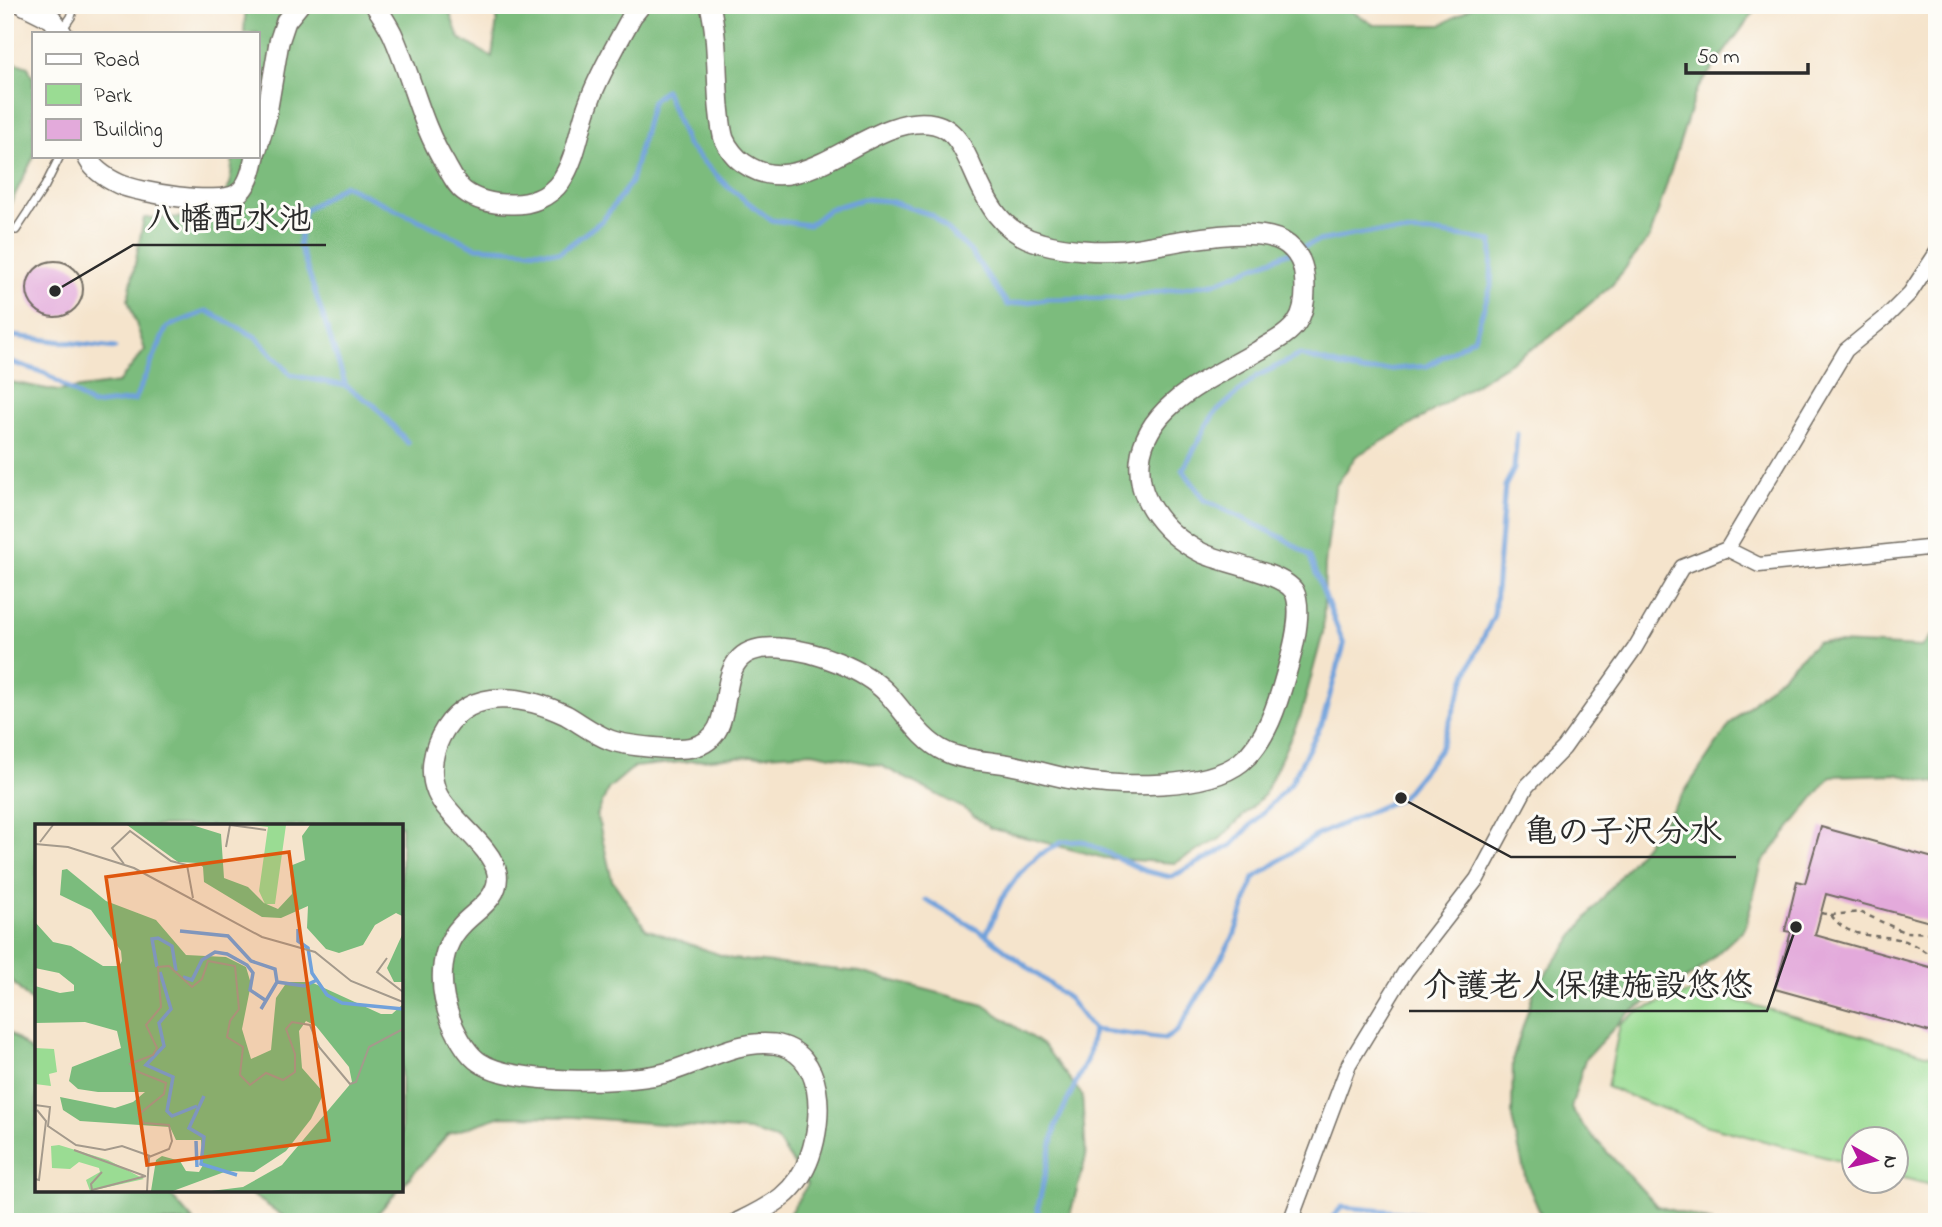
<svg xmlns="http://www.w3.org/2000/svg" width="1942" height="1227" viewBox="0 0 1942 1227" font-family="'Indie Flower','Klee One',sans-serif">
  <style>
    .green { fill: #9adc93; stroke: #62845f; stroke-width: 2 }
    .forest { fill: #7bbc7d; stroke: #537454; stroke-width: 2 }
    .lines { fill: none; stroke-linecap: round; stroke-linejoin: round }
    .stream { stroke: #70a1db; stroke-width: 5 }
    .building { fill: #e3aadb }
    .lane-casing { stroke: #726c63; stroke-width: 10 }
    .street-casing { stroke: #726c63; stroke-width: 17 }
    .secondary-casing { stroke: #726c63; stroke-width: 22 }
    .path { stroke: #726c63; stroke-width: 2.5; stroke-dasharray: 5 5; stroke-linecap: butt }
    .lane { stroke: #fff; stroke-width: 7 }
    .street { stroke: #fff; stroke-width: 14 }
    .secondary { stroke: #fff; stroke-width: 19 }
    .inset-river { fill: none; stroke: #70a1db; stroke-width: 3.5 }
    .inset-road { fill: none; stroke: #a49a8c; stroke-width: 2 }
    .view { fill: #df570e; fill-opacity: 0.15; stroke: #df570e; stroke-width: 3.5 }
    .inset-edge { fill: none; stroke: #2b2b2b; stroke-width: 3.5 }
    .leader { fill: none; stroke: #2b2b2b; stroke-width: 2.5 }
    .callout-dot { fill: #2b2b2b; stroke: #fdfcf7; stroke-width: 2.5 }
    .callout-label { font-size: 33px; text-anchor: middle; font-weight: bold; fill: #2b2b2b; stroke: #fdfcf7; stroke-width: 6; stroke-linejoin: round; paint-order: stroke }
  </style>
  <rect width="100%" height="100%" fill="#fdfcf7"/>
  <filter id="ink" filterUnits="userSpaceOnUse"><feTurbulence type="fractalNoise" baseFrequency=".0143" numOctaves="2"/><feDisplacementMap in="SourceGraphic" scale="14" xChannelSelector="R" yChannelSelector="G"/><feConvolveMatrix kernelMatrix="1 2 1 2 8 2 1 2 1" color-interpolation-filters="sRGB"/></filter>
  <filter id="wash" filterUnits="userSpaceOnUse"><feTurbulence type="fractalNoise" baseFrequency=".00686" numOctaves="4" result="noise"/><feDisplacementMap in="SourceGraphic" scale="28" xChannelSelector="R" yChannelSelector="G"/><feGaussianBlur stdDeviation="1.57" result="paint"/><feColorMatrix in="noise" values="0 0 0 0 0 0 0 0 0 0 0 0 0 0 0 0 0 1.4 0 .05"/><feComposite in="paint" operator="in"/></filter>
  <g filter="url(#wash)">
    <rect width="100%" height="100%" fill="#f5e4cc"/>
    <polygon class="green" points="1688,993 1711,993 1937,1057 1937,1187 1897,1176 1896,1140 1854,1140 1854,1165 1705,1125 1607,1087 1620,1025 1638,1011"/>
    <g class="forest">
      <polygon points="246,5 447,5 459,38 492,57 499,5 1342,5 1374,25 1441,25 1475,5 1759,5 1696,91 1650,237 1612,285 1549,338 1401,431 1356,456 1335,487 1325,564 1323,633 1301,715 1264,795 1220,839 1175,863 1104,858 990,828 963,808 882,766 812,752 720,758 634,767 608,789 597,815 612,880 646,929 732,959 860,972 984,1005 1044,1046 1082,1095 1086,1157 1068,1222 784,1222 808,1184 776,1139 749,1131 574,1117 502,1116 448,1134 401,1187 401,826 37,826 37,1008 5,974 5,381 58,391 118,383 145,350 128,300 144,218 210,217 230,185 233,156 257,156 257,33 244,33"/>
      <polygon points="5,59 28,67 33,78 34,156 5,215"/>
      <polygon points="1937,631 1937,783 1895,774 1831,776 1762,863 1745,928 1696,973 1627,1014 1585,1059 1571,1108 1583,1126 1657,1206 1712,1222 1544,1222 1526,1180 1512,1118 1513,1058 1535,988 1593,910 1668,816 1731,723 1817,642 1921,647"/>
      <polygon points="5,1029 37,1056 37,1190 166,1190 194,1222 5,1222"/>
      <polygon points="245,1190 398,1190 374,1218 362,1222 292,1222"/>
    </g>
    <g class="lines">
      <g class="stream">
        <polyline points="5,335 115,348"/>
        <polyline points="5,360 45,373 92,405 135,400 167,327 207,311 256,337 291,375 346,386 375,406 408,443"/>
        <polyline points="346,386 299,244 304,211 344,185 476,247 560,252 603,220 631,182 652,101 665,90 687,145 727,186 771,220 809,225 829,209 863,199 889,201 932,215 970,251 1008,305 1046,299 1121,298 1214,283 1318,241 1370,232 1437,233 1492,241 1491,286 1474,338 1427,366 1362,372 1300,355 1257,376 1213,415 1183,470 1205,500 1283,538 1309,555 1344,645 1322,723 1291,783 1232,845 1171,877 1145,871 1082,841 1062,842 1039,855 1020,873 1002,898 986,935"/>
        <polyline points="926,900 986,935 1069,999 1093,1030 1089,1055 1056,1125 1038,1207 1039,1222"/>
        <polyline points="1093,1030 1165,1039 1178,1030 1234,936 1254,878 1317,835 1401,798 1439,751 1469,668 1494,615 1505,486 1514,469 1517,434"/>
        <polyline points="1328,1222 1342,1207 1420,1214"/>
      </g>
    </g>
    <g id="blocks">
      <g class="building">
        <circle cx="55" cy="289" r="28"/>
        <polygon points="1821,827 1937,859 1937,924 1826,894 1815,935 1937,969 1937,1034 1775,989 1791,932 1785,931 1797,881 1805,883"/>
      </g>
    </g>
  </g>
  <g filter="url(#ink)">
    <use href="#blocks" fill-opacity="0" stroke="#726c63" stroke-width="2"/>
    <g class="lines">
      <defs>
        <g id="lane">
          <polyline points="62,30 71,17 75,5"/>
          <polyline points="16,230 45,186 60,156"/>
        </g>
        <g id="street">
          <polyline points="1727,549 1759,565 1937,547"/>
          <polyline points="1290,1222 1349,1064 1405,972 1477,879 1527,786 1564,748 1635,648 1682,567 1727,549 1846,350 1886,317 1910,293 1937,252"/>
        </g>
        <g id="secondary">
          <polyline points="24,5 52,19 62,33"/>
          <path d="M 375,5 C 381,14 387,23 392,33 C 412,77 420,123 446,165 C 451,174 456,185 464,191 C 477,201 494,204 510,204 C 529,205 549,198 561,181 C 577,157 579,128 589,102 C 600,72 617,44 632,16 L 641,5"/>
          <path d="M 710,5 C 718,38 716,72 719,106 C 720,115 721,130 724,139 C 728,148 736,159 745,164 C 804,206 871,111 934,124 C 981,134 968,225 1041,243 C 1066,250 1098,252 1124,250 C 1164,246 1258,220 1288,245 C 1303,257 1305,272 1305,290 C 1305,301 1304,312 1297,322 C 1289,335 1271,343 1258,351 C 1213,378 1146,403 1140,461 C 1139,480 1142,493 1152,509 C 1164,528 1182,543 1202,553 C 1223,563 1283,573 1294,591 C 1304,610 1292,654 1286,674 C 1278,703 1266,742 1241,762 C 1206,790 1119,787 1077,780 C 1055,777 1033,769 1011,765 C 991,761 965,761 946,752 C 921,741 905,712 887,693 C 864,669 814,650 780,648 C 697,641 751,734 693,747 C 675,751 626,746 610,740 C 594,734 580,723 566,715 C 526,696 473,686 445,729 C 433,748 428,772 437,793 C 448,818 492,846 497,873 C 501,898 474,911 461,926 C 437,951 439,991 451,1021 C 457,1035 466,1053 479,1062 C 512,1085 622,1083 661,1074 C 698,1065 735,1039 774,1044 C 826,1052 823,1119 810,1156 C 797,1193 772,1206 739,1222"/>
          <polyline points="257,149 266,119 279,42 286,21 299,5"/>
          <path d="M 87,156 C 92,169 106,178 119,184 C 139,193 218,206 237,194 C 249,186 252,169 255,156"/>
        </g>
      </defs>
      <use href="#lane" class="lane-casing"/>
      <use href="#street" class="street-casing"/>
      <use href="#secondary" class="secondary-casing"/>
      <g class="path">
        <polyline points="1821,913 1831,915 1860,912 1904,932 1937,933"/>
        <path d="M 1831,915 C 1850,941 1875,933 1902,940 C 1914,943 1926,953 1937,959"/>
      </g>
      <use href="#lane" class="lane"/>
      <use href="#street" class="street"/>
      <use href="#secondary" class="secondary"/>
    </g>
  </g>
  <g transform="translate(35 824)">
    <rect width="368" height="368" fill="#f5e4cc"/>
    <path d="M 218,1 L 251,1 L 240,80 L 230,80 L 224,67 L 233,3 ZM 0,224 L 19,225 L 22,248 L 14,250 L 16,262 L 0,260 ZM 24,321 L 73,336 L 109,355 L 55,367 L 51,356 L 65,348 L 64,344 L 44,338 L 35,345 L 17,344 L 16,322 Z" fill="#9adc93"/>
    <path d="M 92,1 L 157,1 L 186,10 L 189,54 L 213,63 L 229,79 L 243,85 L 257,70 L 255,42 L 270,36 L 267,12 L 275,1 L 367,1 L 367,92 L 361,89 L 340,101 L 328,121 L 304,129 L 291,125 L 272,104 L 273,82 L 246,94 L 227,93 L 169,58 L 168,43 L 163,39 L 143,38 ZM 32,45 L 71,77 L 121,96 L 151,131 L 191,133 L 211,143 L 216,160 L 207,205 L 216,235 L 236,226 L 241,174 L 252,158 L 276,158 L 346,190 L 357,190 L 367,181 L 367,367 L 176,367 L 208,363 L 247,341 L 317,258 L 314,243 L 281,202 L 271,197 L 264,207 L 267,244 L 289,269 L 276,295 L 251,327 L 219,348 L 192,347 L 138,367 L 116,367 L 121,336 L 127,332 L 145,337 L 151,347 L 164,348 L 168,341 L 166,316 L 141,316 L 135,303 L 45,297 L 28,286 L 25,273 L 80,284 L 98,278 L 110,268 L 63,268 L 43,265 L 34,257 L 37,243 L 86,224 L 82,207 L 50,198 L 0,199 L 0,162 L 25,169 L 39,167 L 39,161 L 24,149 L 0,144 L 0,98 L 18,118 L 36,122 L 68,142 L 84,142 L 87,137 L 86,127 L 56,86 L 25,71 L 27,46 ZM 367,111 L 367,158 L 359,158 L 352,144 Z" fill="#7bbc7d"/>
    <path class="inset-river" d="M 263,105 L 263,117 L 273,124 L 277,149 L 292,171 L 307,179 L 368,185M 145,107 L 193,112 L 216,137 L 240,145 L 242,158M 122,143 L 117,115 L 123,114 L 137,122 L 141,147M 125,148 L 136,185 L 124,199 L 129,222 L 111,241 L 138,253 L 132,287 L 137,292 L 162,282M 148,153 L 157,156 L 167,136 L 180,128 L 192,130 L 212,141 L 218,149 L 215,166 L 230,176M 226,185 L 242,158 L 269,162 L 282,156M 169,272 L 154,304 L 169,313 L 166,340 L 202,351M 161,317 L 162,343"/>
    <path class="inset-road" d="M 195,1 L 231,6M 5,18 L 18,1M 0,20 L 33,23 L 99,44 L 227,113 L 280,128 L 316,157 L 368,178M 191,23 L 195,1M 89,40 L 77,24 L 95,7 L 136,37 L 152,41 L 158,74M 352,134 L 342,148 L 368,168M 0,268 L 0,303M 0,281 L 15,283 L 13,302 L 41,321 L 70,326 L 87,322 L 115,332M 39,326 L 110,352M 67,348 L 56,360 L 57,366 L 111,352M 0,355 L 4,356 L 11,297 L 2,286M 112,367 L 114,333 L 134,325 L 137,317 L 134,301 L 109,299 L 103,291 L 129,270 L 131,259 L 101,247 L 95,240 L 118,231 L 122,224 L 111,201 L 126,183 L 123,143 L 134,142 L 157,163 L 167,155 L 173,137 L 200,142 L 204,185 L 195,197 L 192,213 L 208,223 L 205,251 L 215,261 L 231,249 L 248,256 L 260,248 L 260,230 L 251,205 L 257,198 L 275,201 L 284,223 L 315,260 L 321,258 L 334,223 L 368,205"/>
    <path class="view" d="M 254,28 L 294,316 L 112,341 L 71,53 Z"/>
    <rect width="368" height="368" class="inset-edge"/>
  </g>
  <path class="leader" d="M55 291L133 245H326M1401 798L1511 857H1736M1796 927L1767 1011H1409"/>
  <g class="callout-dot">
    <circle cx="55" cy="291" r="7"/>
    <circle cx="1401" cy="798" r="7"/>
    <circle cx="1796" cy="927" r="7"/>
  </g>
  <g class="callout-label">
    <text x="229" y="229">八幡配水池</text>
    <text x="1623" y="842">亀の子沢分水</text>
    <text x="1588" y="996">介護老人保健施設悠悠</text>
  </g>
  <rect width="1942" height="1227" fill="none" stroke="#fdfcf7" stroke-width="28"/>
  <rect x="32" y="32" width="228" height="126" fill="#fdfcf7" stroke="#a9a8a5" stroke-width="2"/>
  <rect x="46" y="54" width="35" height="10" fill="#ffffff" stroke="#a9a8a5" stroke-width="2"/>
  <text x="94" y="66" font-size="21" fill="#2b2b2b">Road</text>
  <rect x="46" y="84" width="35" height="21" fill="#9adc93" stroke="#a9a8a5" stroke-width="2"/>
  <text x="94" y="102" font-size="21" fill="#2b2b2b">Park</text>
  <rect x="46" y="119" width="35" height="21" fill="#e3aadb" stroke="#a9a8a5" stroke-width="2"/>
  <text x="94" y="136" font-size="21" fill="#2b2b2b">Building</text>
  <g transform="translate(1875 1160) rotate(98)"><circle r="33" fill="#fdfcf7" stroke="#a9a8a5" stroke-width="2"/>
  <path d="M0-5L12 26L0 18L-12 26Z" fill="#b5179e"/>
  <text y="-10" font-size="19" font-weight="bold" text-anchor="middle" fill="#2b2b2b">N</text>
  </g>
  <path d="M1686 63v10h122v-10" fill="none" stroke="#2b2b2b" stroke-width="3.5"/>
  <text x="1697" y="63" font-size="21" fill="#2b2b2b" stroke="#fdfcf7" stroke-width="5" paint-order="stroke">50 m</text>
</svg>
